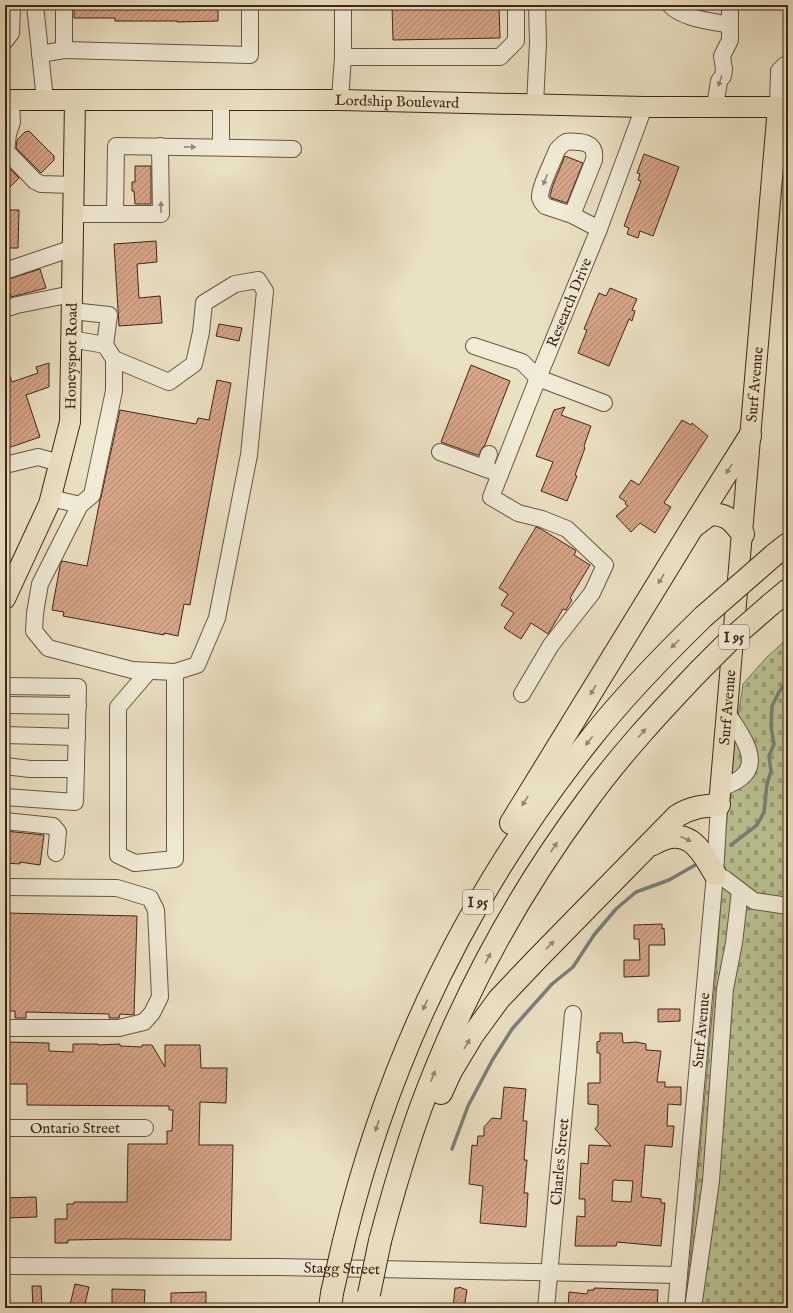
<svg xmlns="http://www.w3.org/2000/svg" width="793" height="1313" viewBox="0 0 793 1313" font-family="'IM FELL English',serif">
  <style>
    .cemetery { fill: url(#cemetery-stones); stroke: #7e7354 }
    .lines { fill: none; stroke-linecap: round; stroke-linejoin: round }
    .stream { stroke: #797e7b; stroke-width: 3.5 }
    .building { fill: url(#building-hatch); stroke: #412517; fill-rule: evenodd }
    .minor-casing { stroke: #6b5442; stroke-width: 18 }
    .major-casing { stroke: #412517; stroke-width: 22 }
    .highway-casing { stroke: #412517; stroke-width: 24 }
    .minor { stroke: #f1ebd7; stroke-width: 16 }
    .major { stroke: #eae0c2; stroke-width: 20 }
    .highway { stroke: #eae0c2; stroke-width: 22 }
    .highway-bridge-casing { stroke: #412517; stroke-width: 24; stroke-linecap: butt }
    .highway-bridge { stroke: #eae0c2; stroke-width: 22 }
    .oneway { fill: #987 }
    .oneway2 { fill: #96826c }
    .labels { text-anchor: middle; stroke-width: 3; stroke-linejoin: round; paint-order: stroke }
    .shield { fill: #f1ebd7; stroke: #766051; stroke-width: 1 }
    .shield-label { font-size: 14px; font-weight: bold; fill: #412517 }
    .street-label { font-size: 15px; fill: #412517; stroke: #f1ebd7 }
  </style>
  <defs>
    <pattern id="cemetery-stones" width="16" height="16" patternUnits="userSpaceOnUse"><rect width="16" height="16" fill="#bac191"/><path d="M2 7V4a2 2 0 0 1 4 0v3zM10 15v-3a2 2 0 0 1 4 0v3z" fill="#999d75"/></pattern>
    <pattern id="building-hatch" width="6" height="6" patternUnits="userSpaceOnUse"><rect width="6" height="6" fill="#d7a588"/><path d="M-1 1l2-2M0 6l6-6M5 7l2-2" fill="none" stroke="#b0866e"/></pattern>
  </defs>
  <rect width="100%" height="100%" fill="#eae0c2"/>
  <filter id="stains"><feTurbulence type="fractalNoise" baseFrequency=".005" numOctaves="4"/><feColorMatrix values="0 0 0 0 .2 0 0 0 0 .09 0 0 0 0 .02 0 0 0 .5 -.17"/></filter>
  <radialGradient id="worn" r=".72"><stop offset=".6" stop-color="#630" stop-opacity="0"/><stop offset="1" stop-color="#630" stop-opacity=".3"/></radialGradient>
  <polygon class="cemetery" points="788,638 788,1308 685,1308 690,1260 716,972 726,830 734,743 743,684 766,658"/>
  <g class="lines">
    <g class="stream">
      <polyline points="731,845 757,825 764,812 767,784 771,771 769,756 774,744 771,727 772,706 779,692 788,680"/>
      <polyline points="452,1149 468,1106 493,1059 512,1029 552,984 573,967 594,935 616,909 636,892 669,880 697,864"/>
    </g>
  </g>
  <g class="building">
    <polygon points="74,5 218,5 218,21 177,22 177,21 115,21 115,18 74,18"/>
    <polygon points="392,5 499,5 500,38 393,40"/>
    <polygon points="29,131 54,156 54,160 41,173 16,148 17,140 25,132"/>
    <polygon points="644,154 679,167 653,236 640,231 638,238 627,234 629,228 624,226 641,181 638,180 640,174 637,173"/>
    <polygon points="565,156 583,163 567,203 551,198 550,196 553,185"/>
    <polygon points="5,164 19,178 5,192"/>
    <polygon points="135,166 151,166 151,204 135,204 134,191 132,191 132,182 135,182"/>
    <polygon points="5,210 19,210 18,248 5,248"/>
    <polygon points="156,241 157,262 137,264 139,298 160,296 162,323 119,326 114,244"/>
    <polygon points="40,269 46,288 11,297 6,280"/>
    <polygon points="610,288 637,299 632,310 635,311 632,321 629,319 609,366 578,353 587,330 584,329 599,293 606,296"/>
    <polygon points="219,324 242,328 239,341 216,336"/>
    <polygon points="49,363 49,387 26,395 40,437 5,449 5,365 6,365 12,382 38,373 36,367"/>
    <polygon points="471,365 510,381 485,445 483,447 479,455 477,455 441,442"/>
    <polygon points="217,380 231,383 190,605 184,604 178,636 164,633 164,635 63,616 64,612 52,610 60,566 62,561 87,566 100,500 101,497 120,410 196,424 198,418 209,420"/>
    <polygon points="565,407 561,415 591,426 584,446 585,448 575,475 577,476 567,501 541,491 553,462 536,456 554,410"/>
    <polygon points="682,420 691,425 692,423 708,436 664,503 671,507 655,533 640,523 631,532 616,516 628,506 625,504 626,502 619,497 631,480 639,485"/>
    <polygon points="536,527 541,529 575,550 576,551 574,555 590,565 570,598 572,600 566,610 563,609 548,634 531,623 521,639 504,628 514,613 501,605 508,594 499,588"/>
    <polygon points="5,831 44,835 40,865 20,862 20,864 5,863"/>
    <polygon points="5,913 137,916 134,1015 120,1014 119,1018 109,1018 109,1014 26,1012 26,1018 15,1018 15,1011 5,1011"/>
    <polygon points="662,924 662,929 664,928 665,945 649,945 649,976 624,977 624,960 640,960 639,939 634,939 634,925"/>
    <polygon points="658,1009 680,1009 680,1021 658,1022"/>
    <path d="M 600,1033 L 622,1033 L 623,1043 L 636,1042 L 646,1044 L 646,1050 L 661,1051 L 657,1082 L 665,1082 L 665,1087 L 681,1087 L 681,1105 L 668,1104 L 667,1126 L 674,1126 L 672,1147 L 645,1145 L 641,1197 L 661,1199 L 661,1203 L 665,1203 L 661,1246 L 617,1242 L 616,1246 L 575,1246 L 577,1216 L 585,1217 L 585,1199 L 579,1199 L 581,1163 L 588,1164 L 589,1145 L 611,1146 L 595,1129 L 598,1125 L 598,1105 L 588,1104 L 588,1083 L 600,1083 L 600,1053 L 597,1053 L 597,1042 L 600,1041 ZM 613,1180 L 633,1181 L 631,1202 L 612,1201 Z"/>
    <polygon points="5,1042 49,1043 49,1051 73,1052 73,1044 98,1044 98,1045 120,1044 120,1046 142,1047 142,1045 152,1045 165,1067 165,1045 200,1045 201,1068 227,1068 226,1103 200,1102 199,1145 233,1145 231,1240 124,1239 68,1240 68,1243 55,1243 55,1219 67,1219 67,1204 74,1204 74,1202 127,1202 128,1144 167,1144 167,1131 172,1131 173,1110 169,1110 169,1106 27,1105 27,1084 5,1084"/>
    <polygon points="504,1087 526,1089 523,1121 527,1121 524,1160 527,1160 524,1193 528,1193 526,1227 480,1223 483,1186 469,1184 472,1145 477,1146 478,1136 484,1136 484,1127 492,1118 501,1119"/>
    <polygon points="36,1197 37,1217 5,1218 5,1198"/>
    <polygon points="75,1284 89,1287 84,1308 70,1305"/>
    <polygon points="32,1286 41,1286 42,1307 33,1307"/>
    <polygon points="459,1287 467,1290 464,1308 453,1308 455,1288 459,1288"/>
    <polygon points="594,1288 658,1290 657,1308 568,1308 569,1292 587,1294 588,1290 594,1290"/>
    <polygon points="112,1289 145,1290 144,1308 112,1308"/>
    <polygon points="206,1292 206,1308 171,1308 171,1293"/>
  </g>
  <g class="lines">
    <defs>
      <g id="minor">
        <polyline points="35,5 45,100"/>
        <path d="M 670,5 C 683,19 712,21 730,25"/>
        <polyline points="5,41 11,33 12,9"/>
        <polyline points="64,50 64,5"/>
        <polyline points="40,54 64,50 250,55 250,5"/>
        <polyline points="343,57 500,57 516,41 516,5"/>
        <polyline points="11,100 12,122 8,134 6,151 35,181 41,184 74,185"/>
        <polyline points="340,100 343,57 343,5"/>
        <polyline points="535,105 538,43 537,5"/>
        <polyline points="715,107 719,81 723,76 724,69 722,56 730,40 730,5"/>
        <polyline points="778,107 779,71 785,65 788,65"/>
        <polyline points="221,147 221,101"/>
        <polyline points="73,214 115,214 116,146 293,149"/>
        <polyline points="115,214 161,214 160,146"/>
        <path d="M 572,215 L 594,160 C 596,148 590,143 579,142 C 575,142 570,141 566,142 C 562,144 560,147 557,150 C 553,161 539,188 540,198 C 541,201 543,204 545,206 L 572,215 L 599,229"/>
        <polyline points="5,271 73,248"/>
        <polyline points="5,309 17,305 72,294"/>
        <polyline points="72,311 109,315 105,345"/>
        <polyline points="474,346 522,362 538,378 604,403"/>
        <polyline points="440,452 500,474"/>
        <polyline points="5,465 38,457 60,463"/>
        <polyline points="484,468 489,454"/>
        <polyline points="51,498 80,505 40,584 35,613 34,631 48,648 132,670 175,672 197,665 217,618 249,455 265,291 258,280 235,284 204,303 201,332 194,364 169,382 114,359 105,345 71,339"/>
        <polyline points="80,505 92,495 114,391 114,359"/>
        <polyline points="149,671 118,707 118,855 135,863 175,859 175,672"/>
        <polyline points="5,686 78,687 75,802 5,797"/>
        <path id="s1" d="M 522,694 L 551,645 L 592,593 L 605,565 L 567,529 L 542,519 L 518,513 L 491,497 L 538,378 L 599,229 L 644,107"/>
        <polyline points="5,705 78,706"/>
        <polyline points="5,735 77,737"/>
        <polyline points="5,766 30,769 76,769"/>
        <path d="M 721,788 C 729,785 739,781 745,774 C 760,756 737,729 727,713"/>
        <polyline points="5,821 53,826 58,832 56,853"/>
        <polyline points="715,874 725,879 754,901 788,906"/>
        <polyline points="5,887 117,888 150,898 156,910 160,997 152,1013 144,1022 119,1028 5,1028"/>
        <path id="s2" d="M 5,1128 L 145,1128"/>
        <path id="s3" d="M 5,1266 L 278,1267 L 679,1275"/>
        <path id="s4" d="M 546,1308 L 573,1014"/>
        <path id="s5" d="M 676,1308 L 715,874 L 719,805"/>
        <polyline points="693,1308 711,1181 725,989 734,943 740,891"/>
      </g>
      <g id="major">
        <path id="s6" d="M 5,100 L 340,100 L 644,107 L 788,107"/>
        <path id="s7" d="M 5,599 L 49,504 L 70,422 L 75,100"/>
        <path id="s8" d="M 719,805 L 778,107"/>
      </g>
      <g id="highway">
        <path d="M 693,527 L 710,514 C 729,515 731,520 743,534"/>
        <polyline points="774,555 788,544"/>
        <polyline points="770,605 788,590"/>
        <polyline points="511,823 692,528 750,436"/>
        <path d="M 653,844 C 686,824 700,847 715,874"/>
        <path d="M 441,1093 L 451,1071 L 472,1036 L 499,999 L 536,960 L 677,816 C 691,807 703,806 719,805"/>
        <path d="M 344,1241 C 389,1055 472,887 591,738 C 625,695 664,655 703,617"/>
        <path d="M 380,1241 C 392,1196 405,1151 421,1107 C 461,999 517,895 586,802 C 620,755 659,713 699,671"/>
        <polyline points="330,1308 332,1293"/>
      </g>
    </defs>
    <use href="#minor" class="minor-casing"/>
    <use href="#major" class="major-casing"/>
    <use href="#highway" class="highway-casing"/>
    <use href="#minor" class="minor"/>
    <use href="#major" class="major"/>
    <use href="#highway" class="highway"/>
    <defs>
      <g id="highway-bridge">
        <polyline points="703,617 774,555"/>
        <polyline points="699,671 731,639 770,605"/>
        <polyline points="332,1293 344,1241"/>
        <polyline points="369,1294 380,1241"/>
      </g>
    </defs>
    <use href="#highway-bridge" class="highway-bridge-casing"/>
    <use href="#highway-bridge" class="highway-bridge"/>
  </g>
  <defs><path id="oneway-solid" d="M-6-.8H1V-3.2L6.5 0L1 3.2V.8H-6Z"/></defs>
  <g class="oneway">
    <use href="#oneway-solid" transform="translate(720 81) rotate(109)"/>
    <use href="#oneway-solid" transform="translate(190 147) rotate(1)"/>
    <use href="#oneway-solid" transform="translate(545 180) rotate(111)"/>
    <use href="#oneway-solid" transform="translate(161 207) rotate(-90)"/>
  </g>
  <g class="oneway2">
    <use href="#oneway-solid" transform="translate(729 469) rotate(122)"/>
    <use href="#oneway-solid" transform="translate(661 579) rotate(121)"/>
    <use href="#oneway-solid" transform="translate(675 644) rotate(135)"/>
    <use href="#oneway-solid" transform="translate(593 690) rotate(121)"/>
    <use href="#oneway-solid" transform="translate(642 733) rotate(-49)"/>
    <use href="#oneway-solid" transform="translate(589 741) rotate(128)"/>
    <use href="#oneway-solid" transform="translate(525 801) rotate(122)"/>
    <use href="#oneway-solid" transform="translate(686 839) rotate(25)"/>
    <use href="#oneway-solid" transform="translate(554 847) rotate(-57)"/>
    <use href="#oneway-solid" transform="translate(550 945) rotate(-45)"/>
    <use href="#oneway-solid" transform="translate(488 958) rotate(-63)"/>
    <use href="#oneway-solid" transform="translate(425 1005) rotate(115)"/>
    <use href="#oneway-solid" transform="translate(467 1044) rotate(-60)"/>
    <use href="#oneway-solid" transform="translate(433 1076) rotate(-69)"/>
    <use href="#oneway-solid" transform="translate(377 1126) rotate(109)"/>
  </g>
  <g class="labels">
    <g class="shield">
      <rect x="719" y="625" width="30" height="24" rx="3"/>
      <rect x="463" y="890" width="30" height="24" rx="3"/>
    </g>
    <g class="shield-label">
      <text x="734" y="642">I 95</text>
      <text x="478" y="907">I 95</text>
    </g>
    <g class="street-label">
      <text dy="5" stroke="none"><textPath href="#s6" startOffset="392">Lordship Boulevard</textPath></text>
      <text dy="5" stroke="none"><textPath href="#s1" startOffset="499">Research Drive</textPath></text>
      <text dy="5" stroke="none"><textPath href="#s7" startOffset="255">Honeyspot Road</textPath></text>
      <text dy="5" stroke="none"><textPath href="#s8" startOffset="422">Surf Avenue</textPath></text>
      <text dy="5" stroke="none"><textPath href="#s8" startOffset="98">Surf Avenue</textPath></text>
      <text dy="5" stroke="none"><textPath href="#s5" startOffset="279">Surf Avenue</textPath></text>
      <text dy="5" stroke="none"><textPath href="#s2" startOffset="70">Ontario Street</textPath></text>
      <text dy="5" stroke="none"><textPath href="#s4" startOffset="147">Charles Street</textPath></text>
      <text dy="5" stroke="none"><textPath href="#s3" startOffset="337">Stagg Street</textPath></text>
    </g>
  </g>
  <rect width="793" height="1313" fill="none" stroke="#eae0c2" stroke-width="20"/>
  <rect x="6" y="6" width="781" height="1301" fill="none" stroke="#412517" stroke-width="2"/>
  <rect x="10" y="10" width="773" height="1293" fill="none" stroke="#412517"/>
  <rect width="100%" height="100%" filter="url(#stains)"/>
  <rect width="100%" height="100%" fill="url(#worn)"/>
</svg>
